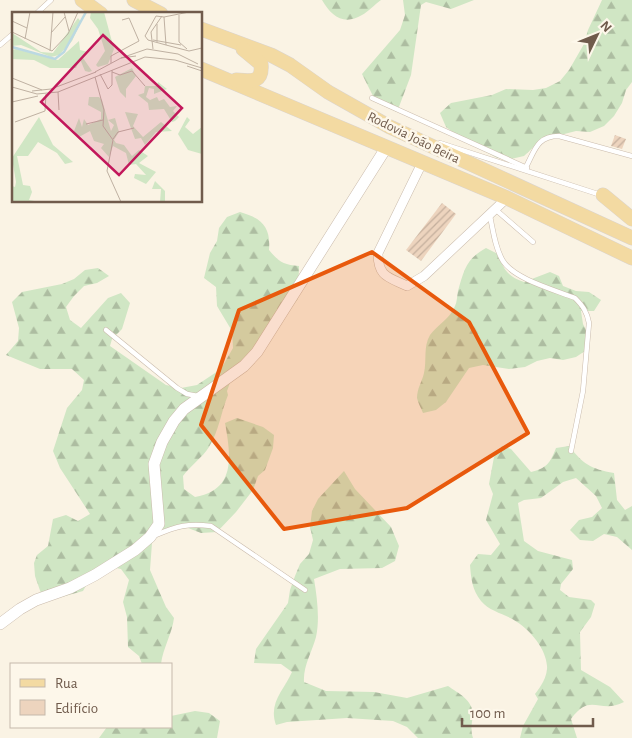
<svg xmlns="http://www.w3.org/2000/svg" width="632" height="738" viewBox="0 0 632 738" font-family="'Alegreya Sans',sans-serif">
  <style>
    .forest { fill: url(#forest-firs) }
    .building { fill: url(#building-hatch) }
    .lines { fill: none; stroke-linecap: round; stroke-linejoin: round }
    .service-casing { stroke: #cabbac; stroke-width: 5.5 }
    .minor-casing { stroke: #cabbac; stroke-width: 10 }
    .tertiary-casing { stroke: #cabbac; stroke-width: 12 }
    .primary-casing { stroke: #dad4d0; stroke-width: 15 }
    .service { stroke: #fff; stroke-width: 4.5 }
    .minor { stroke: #fff; stroke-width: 9 }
    .tertiary { stroke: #fff; stroke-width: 11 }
    .primary { stroke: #f3daa2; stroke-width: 14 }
    .marked { fill: #e8590c; fill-opacity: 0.2; stroke: #e8590c; stroke-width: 4; stroke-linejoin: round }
    .labels { text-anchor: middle; stroke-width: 5; stroke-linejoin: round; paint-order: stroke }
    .street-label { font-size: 14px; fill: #705b4c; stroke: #fdf7ea }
    .inset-river { fill: none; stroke: #bbd9e2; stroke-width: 2.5 }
    .inset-road { fill: none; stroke: #bfb1a2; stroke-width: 1 }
    .view { fill: #c2185b; fill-opacity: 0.15; stroke: #c2185b; stroke-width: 2.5 }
    .inset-edge { fill: none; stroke: #705b4c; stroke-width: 2.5 }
  </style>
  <defs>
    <pattern id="forest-firs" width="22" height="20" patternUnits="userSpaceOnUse" patternTransform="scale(1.25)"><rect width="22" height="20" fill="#d0e6c4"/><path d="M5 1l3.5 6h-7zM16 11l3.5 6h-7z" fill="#adbda1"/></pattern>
    <pattern id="building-hatch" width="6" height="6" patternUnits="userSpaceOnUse" patternTransform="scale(1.25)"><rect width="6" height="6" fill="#edd4be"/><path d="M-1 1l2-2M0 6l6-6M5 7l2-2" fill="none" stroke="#c4af9d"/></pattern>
  </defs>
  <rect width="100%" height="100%" fill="#faf3e4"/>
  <g class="forest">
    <path d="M 322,0 L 381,0 C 374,5 368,12 362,15 C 344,26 331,16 322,0 Z"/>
    <polygon points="403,0 474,0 451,9 426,2 421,5 411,75 397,112 376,102 362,74 400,30 405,15"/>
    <polygon points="602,0 632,0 632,82 626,90 622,103 614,116 604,126 590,132 576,131 541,140 524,156 511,159 497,158 458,136 446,127 440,113 451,103 492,95 506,89 533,90 546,88 560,81 569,70 584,44 588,30"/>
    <path d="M 240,212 C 261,218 271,226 269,250 C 279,262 284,265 299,266 L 298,299 L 231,380 L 227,391 L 228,395 C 221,412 219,431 209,447 C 202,458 191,465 183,476 L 184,489 L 195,497 C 236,490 231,456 225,423 L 237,418 L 263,427 L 274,435 L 273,448 L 265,470 L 258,476 L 253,490 L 236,512 L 217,532 L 201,533 L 188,528 L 174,529 L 161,532 L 152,543 L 150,570 L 166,607 L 174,618 C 172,634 163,648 161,664 L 142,664 L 139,656 L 128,647 L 127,617 L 123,602 L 129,580 L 121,569 L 107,566 L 87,584 L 83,591 L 44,602 L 35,576 L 34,563 L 37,555 L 48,546 L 53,519 L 66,515 L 78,521 L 90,514 L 60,468 L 53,451 L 67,408 L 82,390 L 84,380 L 72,369 L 40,369 L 6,355 L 18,341 L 19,328 L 12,302 L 22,292 L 62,284 L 74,279 L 85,270 L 98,268 L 109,276 L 97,283 L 84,286 L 74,296 L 66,307 L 70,320 L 81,328 L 108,298 L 121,293 L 130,303 L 122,329 L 112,339 L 110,346 L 166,385 L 181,388 L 197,385 L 221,369 L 233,348 L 232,331 L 217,306 L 216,287 L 204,278 L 210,253 L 217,241 L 219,228 L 227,217 Z"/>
    <path d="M 486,248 L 498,254 C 504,271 508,276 524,282 L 550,272 L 559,276 L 563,286 L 576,291 L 589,292 L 601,300 L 594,311 L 581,311 L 583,324 L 589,336 L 588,349 L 576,357 L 563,360 L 550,358 L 537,361 L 525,367 L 509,369 L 483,365 L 469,368 L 446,402 L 436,410 L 423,413 C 421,408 418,403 417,398 C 417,388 422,382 424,373 C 427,360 423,347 430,335 C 438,324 450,319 455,306 C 457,302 457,296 458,291 C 464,270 466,259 486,248 Z"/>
    <path d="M 502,446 L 511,449 L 531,472 C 547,468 550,463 556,448 L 569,446 C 583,464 591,469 614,473 L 617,500 L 625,510 L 632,506 L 632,550 L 617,537 L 604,534 L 593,541 L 580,540 L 570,530 L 579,520 L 592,517 L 602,508 L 596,496 L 576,478 L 563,482 L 541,498 L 524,500 L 518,503 L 524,541 L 538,551 L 572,560 L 573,569 L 561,584 L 560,590 L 569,597 L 591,600 L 595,604 L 591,617 L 580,632 L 581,670 L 610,687 L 624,702 C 599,715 591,691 571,719 L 577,738 L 520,738 L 523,726 L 538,699 L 535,694 C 541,687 548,675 547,666 C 546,649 531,631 517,622 C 506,614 490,612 481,601 C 472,590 471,578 470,565 L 478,554 L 491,555 L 500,544 L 486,520 L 493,494 L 489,484 L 494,457 Z"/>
    <path d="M 344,471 L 355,489 L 391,527 L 399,546 L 395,561 L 382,568 L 340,569 L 314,579 C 317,597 320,619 316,637 C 312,652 303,666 304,682 L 326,691 L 374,692 L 407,698 L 448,686 C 458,693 473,700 473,715 C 472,723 470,729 473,738 L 418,738 L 407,727 L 393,721 L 347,718 L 287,722 L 276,725 C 268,703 284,690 292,672 L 281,664 L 254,663 L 256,649 L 288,603 L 290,590 L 295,576 L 300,564 L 309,554 L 313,540 L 310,527 L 312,511 L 318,499 Z"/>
    <polygon points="195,711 209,713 220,721 217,738 99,738 107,727 171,727 171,716"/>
  </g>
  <g class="building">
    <polygon points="615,135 626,139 622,149 611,146"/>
    <polygon points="442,203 456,214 421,261 406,250"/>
  </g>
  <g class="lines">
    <defs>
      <g id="service">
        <polyline points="36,14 51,0"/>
        <polyline points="0,45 14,33"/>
        <polyline points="372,98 527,168"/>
        <polyline points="440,143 601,195"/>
        <path d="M 526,167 C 535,150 537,136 559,136 L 632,156"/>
        <polyline points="495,209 533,242"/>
        <path d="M 490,216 C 493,230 495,248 503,261 C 514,279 555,290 575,298 C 583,306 587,312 589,323 L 583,391 L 571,451"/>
        <polyline points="106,330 177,388 187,394 198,396"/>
        <path d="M 156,535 C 177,526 188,523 211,526 L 305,590"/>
      </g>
      <path id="minor" d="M 422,163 L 378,253 C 378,277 388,277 407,286 L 424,276 L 507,198"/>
      <polyline id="tertiary" points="0,624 20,609 36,600 70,588 95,575 135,550 150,537 159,524 154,464 162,442 174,421 184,409 244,366 257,352 386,148"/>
      <g id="primary">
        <polyline points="82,0 101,14"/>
        <polyline points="134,0 161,14"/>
        <polyline points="201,29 271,55 290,65 328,92 390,127 632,238"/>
        <polyline points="201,69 507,198 632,258"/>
        <path d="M 236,80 C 250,81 263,84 261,64 L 243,49"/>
        <polyline points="603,195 632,219"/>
      </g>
    </defs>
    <use href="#service" class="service-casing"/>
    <use href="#minor" class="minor-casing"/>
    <use href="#tertiary" class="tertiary-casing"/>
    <use href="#primary" class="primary-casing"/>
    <use href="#service" class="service"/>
    <use href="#minor" class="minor"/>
    <use href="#tertiary" class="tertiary"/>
    <use href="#primary" class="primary"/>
  </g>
  <path class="marked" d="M 372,252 L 469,322 L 528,433 L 407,508 L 284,529 L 201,425 L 239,310 Z"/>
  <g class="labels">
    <g class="street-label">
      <text transform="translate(414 137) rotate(26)" y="5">Rodovia João Beira</text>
    </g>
  </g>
  <g transform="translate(12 12)">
    <rect width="190" height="190" fill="#faf3e4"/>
    <path d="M 79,0 L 92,0 L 102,37 L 96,52 L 86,55 L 84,53 L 93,39 L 86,17 L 78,6 ZM 66,6 L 69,10 L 60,29 L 47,43 L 39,45 L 9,33 L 0,34 L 0,21 L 29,40 L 41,41 ZM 67,29 L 68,38 L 76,40 L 71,46 L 80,59 L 77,60 L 73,59 L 68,47 L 64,56 L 38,56 L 22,48 L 0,47 L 0,38 L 4,37 L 46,48 ZM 120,56 L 124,64 L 114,77 L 114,86 L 108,80 L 103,65 ZM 146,70 L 155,77 L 142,82 L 142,77 L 137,76 L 134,85 L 138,88 L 145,85 L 147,89 L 152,87 L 158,95 L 165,94 L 161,99 L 167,105 L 163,109 L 160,110 L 152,97 L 137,98 L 136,91 L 126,83 L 132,81 L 133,74 L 145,74 ZM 77,85 L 87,85 L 90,88 L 99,119 L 102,113 L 96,108 L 103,106 L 107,120 L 102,128 L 104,131 L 112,133 L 120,144 L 127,138 L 136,144 L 127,151 L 144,160 L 134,172 L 122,166 L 123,162 L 134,163 L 124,152 L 117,153 L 114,141 L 101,134 L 97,145 L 89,136 L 92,132 L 82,129 L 78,119 L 67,125 L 62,119 L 67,106 L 70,115 L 72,107 L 76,113 L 89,107 L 89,100 L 76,93 ZM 113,100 L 126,102 L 121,114 L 131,125 L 149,110 L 160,119 L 144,120 L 133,133 L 129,126 L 123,127 ZM 27,105 L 41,133 L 61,150 L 53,152 L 45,141 L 26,130 L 16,144 L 5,144 L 11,173 L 18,174 L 20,180 L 17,188 L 28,190 L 0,190 L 0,174 L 3,175 L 4,170 L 0,146 ZM 175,105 L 178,108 L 173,115 L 181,122 L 190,115 L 190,142 L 176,138 L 166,122 ZM 143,169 L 153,179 L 153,190 L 148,190 L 149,177 L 140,177 Z" fill="#d0e6c4"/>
    <path class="inset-river" d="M 0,35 L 43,47 L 52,40 L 74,0"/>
    <path class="inset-road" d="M 52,0 L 57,19M 177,0 L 152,5 L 154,33 L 177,39 L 190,36M 167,3 L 167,30 L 175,37M 152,5 L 144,4 L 133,24 L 136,28 L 154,33M 0,9 L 15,16M 0,20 L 40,39 L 56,22 L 66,0M 39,21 L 53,5M 13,27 L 18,0M 141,28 L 169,33M 145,30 L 145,12M 141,37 L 139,20 L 150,4M 38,39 L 41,0M 109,46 L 124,44M 99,51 L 99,44 L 127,29 L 117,6 L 110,8M 175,54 L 190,59M 83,60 L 109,46 L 135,37 L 166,42 L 186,52M 100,60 L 108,63 L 120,59 L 133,74M 88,62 L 96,77 L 100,73 L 100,58M 83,65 L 92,98 L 91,114 L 101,128 L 95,159 L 109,190M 0,66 L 30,78M 0,75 L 25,82 L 46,80 L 133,45 L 163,48 L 190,56M 20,79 L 39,77 L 84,60M 46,80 L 47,98M 0,90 L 26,84M 3,110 L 33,99 L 34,82M 74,112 L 91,108M 101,127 L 106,120 L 122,116"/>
    <path class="view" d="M 91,23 L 170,96 L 107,163 L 29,90 Z"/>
    <rect width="190" height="190" class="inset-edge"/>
  </g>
  <rect x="10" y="663" width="162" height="65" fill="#fdf7ea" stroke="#c5b9ab"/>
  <rect x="20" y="679" width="25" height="8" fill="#f3daa2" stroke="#c5b9ab"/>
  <text x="55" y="688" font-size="15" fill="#705b4c">Rua</text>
  <rect x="20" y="700" width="25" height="15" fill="#edd4be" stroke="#c5b9ab"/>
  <text x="55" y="713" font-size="15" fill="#705b4c">Edifício</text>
  <g transform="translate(597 35) rotate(47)" stroke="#fdf7ea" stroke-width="4" paint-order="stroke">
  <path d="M0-4L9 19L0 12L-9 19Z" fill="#705b4c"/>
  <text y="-8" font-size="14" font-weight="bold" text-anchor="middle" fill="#705b4c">N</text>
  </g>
  <path d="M462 718v8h131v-8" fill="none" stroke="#705b4c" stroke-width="2.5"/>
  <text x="470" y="718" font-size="15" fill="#705b4c" stroke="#fdf7ea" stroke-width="4" paint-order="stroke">100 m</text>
</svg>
